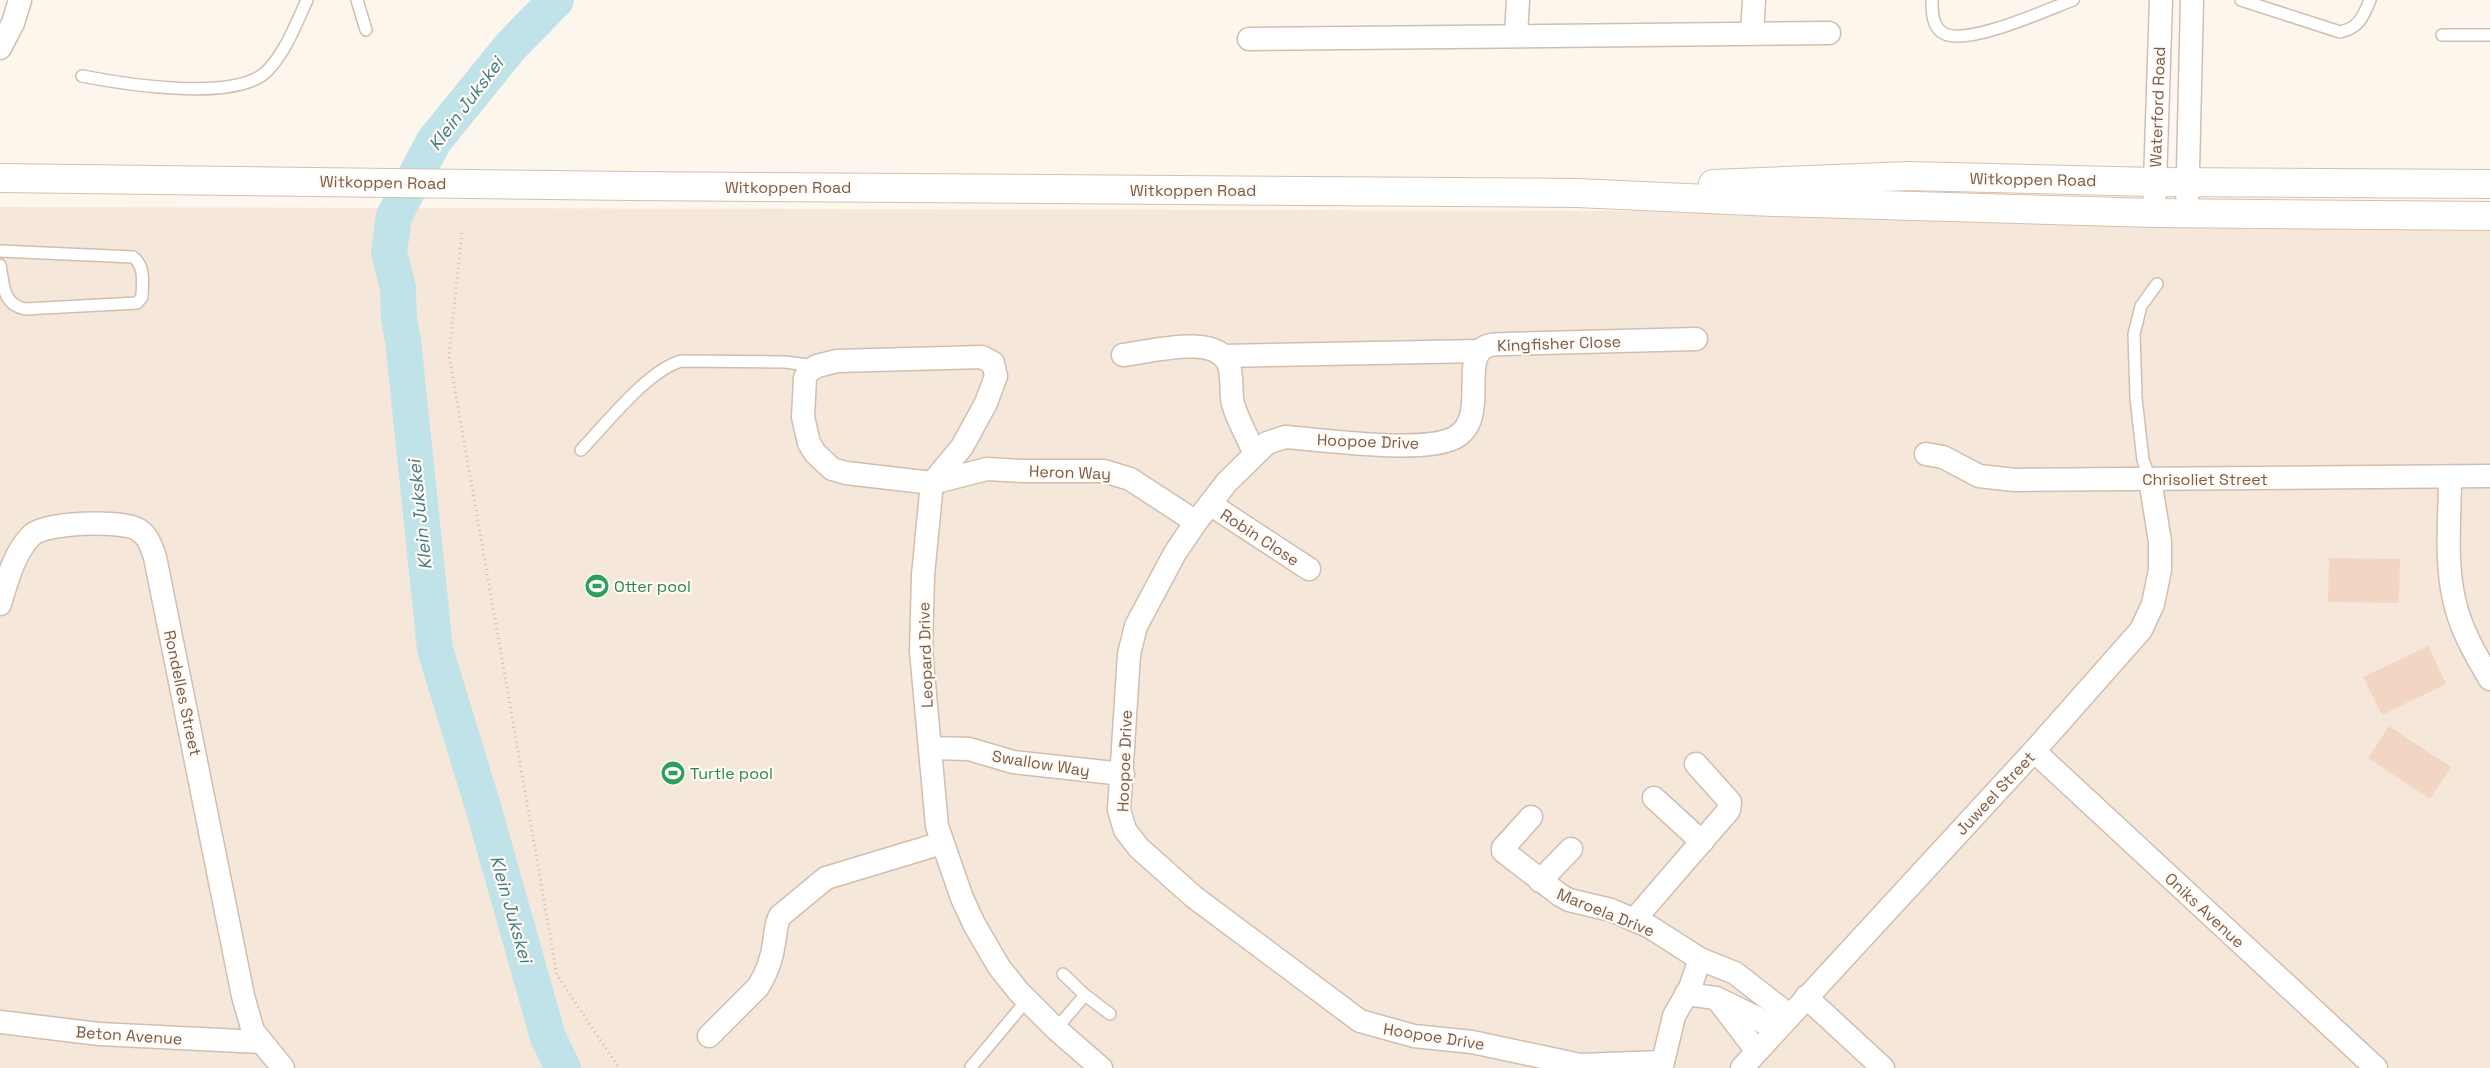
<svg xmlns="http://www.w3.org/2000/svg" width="2490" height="1068" viewBox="0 0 2490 1068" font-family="'Space Grotesk',sans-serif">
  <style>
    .residential { fill: #f5e8da }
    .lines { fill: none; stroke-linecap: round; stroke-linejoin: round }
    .river { stroke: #bfe3e8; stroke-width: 36 }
    .building { fill: #f3d5c3 }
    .lane-casing { stroke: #d1beb0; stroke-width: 14 }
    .street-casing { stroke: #d1beb0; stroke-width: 25 }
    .secondary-casing { stroke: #d6c0b0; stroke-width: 30 }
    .path { stroke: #d9b8a5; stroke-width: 3; stroke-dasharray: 1 4; stroke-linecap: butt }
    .lane { stroke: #fff; stroke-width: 11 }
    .street { stroke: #fff; stroke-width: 22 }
    .secondary { stroke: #fff; stroke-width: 28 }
    .labels { text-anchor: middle; stroke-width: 4.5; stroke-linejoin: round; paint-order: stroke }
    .street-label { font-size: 16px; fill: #7a5c4d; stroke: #fffaf3 }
    .leisure-label { font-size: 16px; fill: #27864d; stroke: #fffaf3; text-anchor: start }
    .water-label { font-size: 18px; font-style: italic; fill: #437c86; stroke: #fffaf3 }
  </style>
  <rect width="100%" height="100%" fill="#fdf6ec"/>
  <polygon class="residential" points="0,207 2490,213 2490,1068 0,1068"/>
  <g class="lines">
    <polyline class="river" points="556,0 511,46 434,141 394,216 389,252 398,288 399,319 403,340 435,649 483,807 548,1037 563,1068"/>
  </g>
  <g class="building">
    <polygon points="2329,558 2400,559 2399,603 2328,602"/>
    <polygon points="2428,646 2446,684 2382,715 2363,677"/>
    <polygon points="2389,726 2451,767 2430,799 2368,758"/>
  </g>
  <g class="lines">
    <defs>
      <g id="lane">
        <polyline points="357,0 366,30"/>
        <path d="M 1932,0 C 1932,12 1932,28 1945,34 C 1970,45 2046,10 2073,0"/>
        <path d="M 2241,0 L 2340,32 C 2359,28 2363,17 2370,0"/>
        <polyline points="2442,35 2490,35"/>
        <path d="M 82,76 C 123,84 238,103 268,70 C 286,51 296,24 307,0"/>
        <path d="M 0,251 L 133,257 C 146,267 142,283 142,297 L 137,303 L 25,309 C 2,304 4,285 0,265"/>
        <path d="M 581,450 C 607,423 647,371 681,361 L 785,362 L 815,366"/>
        <polyline points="2150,479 2143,460 2136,398 2134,334 2141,306 2157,284"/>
        <polyline points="1085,995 1110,1014"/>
        <polyline points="1056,1029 1085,995 1063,974"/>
        <polyline points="971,1067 1027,1000"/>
      </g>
      <g id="street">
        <polyline points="1752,33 1754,0"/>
        <polyline points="1516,36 1518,0"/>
        <polyline points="1249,39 1829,33"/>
        <polyline points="0,48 13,23 20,0"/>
        <polyline points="2154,213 2161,0"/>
        <polyline points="2187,213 2192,0"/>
        <path d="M 1123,355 C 1150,352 1219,332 1229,366 C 1233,378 1230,392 1233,404 C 1238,421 1248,438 1255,454"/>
        <polyline points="1224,356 1479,351"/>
        <polyline points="1926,454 1943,457 1979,476 2015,480 2490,476"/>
        <path d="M 2450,477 C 2450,517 2445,560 2454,599 C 2460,628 2475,654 2490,679"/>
        <polyline points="1210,504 1309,569"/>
        <path d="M 0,604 C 7,581 14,552 32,535 C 47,522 119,520 137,529 C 148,535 151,546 155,557 L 243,996 L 253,1031 L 283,1068"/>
        <polyline points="930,748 969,749 1013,762 1123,774"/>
        <polyline points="2034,751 2376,1068"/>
        <polyline points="1654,798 1702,842"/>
        <polyline points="1531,817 1503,848 1503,851 1560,895 1569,900 1611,910 1650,927 1700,959 1735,973 1789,1015"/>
        <polyline points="1540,881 1571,849"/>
        <polyline points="1634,920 1729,810 1730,802 1696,764"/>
        <polyline points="1686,994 1716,998 1755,1017 1775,1030"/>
        <polyline points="1806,997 1883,1068"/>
        <polyline points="1718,1000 1756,1050"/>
        <polyline points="0,1022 99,1034 259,1042"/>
        <path d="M 709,1036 L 758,987 C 767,973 772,959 774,943 C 776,933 775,925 780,916 L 826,878 L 942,843"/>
        <path d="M 1663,1062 L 1580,1065 L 1472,1042 L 1414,1036 L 1360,1021 L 1194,897 L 1139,848 L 1125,830 L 1119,810 L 1129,654 L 1136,626 L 1175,553 L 1196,522 L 1227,482 L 1267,443 L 1285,437 C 1324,440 1422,454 1454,438 C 1491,419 1458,358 1487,346 C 1492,344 1500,344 1506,344 L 1696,339"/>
        <polyline points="1663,1062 1674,1016 1690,988 1700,959"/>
        <polyline points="1101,1068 1056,1029 1019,992 999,967 974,924 962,898 937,826 921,651 923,575 932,483 962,447 986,403 996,376 993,363 982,357 837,361 817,366 808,372 805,378 803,417 809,443 815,453 832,469 846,473 932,483 987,469 1022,471 1104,471 1130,479 1196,522"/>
        <polyline points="1742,1068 2034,751 2141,630 2153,604 2160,570 2160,542 2150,479"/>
      </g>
      <g id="secondary">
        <polyline points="0,178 631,186 1577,193 1774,202 2154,213 2490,216"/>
        <polyline points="1713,184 1909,176 2155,182 2490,184"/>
      </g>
    </defs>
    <use href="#lane" class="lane-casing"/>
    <use href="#street" class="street-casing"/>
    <use href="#secondary" class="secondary-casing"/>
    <polyline class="path" points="462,233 449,355 557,975 619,1068"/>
    <use href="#lane" class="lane"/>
    <use href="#street" class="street"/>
    <use href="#secondary" class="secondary"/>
  </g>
  <defs>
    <symbol id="stadium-disc" viewBox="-11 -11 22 22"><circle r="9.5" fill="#2e9e5b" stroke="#fffaf3"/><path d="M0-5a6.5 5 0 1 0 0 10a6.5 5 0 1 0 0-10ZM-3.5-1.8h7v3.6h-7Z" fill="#fff"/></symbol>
  </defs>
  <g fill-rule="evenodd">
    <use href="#stadium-disc" x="583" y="572" width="28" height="28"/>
    <use href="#stadium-disc" x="659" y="759" width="28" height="28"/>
  </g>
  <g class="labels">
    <g class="street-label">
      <text transform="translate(2157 107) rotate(-88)" y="6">Waterford Road</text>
      <text transform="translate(2033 179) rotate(1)" y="6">Witkoppen Road</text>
      <text transform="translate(383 182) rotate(1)" y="6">Witkoppen Road</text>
      <text x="788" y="193">Witkoppen Road</text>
      <text x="1193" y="196">Witkoppen Road</text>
      <text transform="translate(1559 343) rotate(-2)" y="6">Kingfisher Close</text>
      <text transform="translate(1368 441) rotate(2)" y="6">Hoopoe Drive</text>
      <text transform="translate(1070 472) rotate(2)" y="6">Heron Way</text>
      <text x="2205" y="485">Chrisoliet Street</text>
      <text transform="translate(1260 537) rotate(33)" y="6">Robin Close</text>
      <text transform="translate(925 655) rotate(-92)" y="6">Leopard Drive</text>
      <text transform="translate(183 693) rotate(78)" y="6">Rondelles Street</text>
      <text transform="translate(1124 761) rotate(-88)" y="6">Hoopoe Drive</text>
      <text transform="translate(1041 763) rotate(9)" y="6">Swallow Way</text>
      <text transform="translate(1995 793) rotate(-47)" y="6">Juweel Street</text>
      <text transform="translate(2205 910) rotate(43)" y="6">Oniks Avenue</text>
      <text transform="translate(1606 912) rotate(22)" y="6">Maroela Drive</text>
      <text transform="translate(129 1035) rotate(4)" y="6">Beton Avenue</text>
      <text transform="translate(1434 1036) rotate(9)" y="6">Hoopoe Drive</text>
    </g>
    <g class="leisure-label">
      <text x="614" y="592">Otter pool</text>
      <text x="690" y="779">Turtle pool</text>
    </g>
    <g class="water-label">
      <text transform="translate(466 104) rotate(-53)" y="6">Klein Jukskei</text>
      <text transform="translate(420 515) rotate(-96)" y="6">Klein Jukskei</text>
      <text transform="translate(511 909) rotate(74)" y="6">Klein Jukskei</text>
    </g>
  </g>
</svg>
